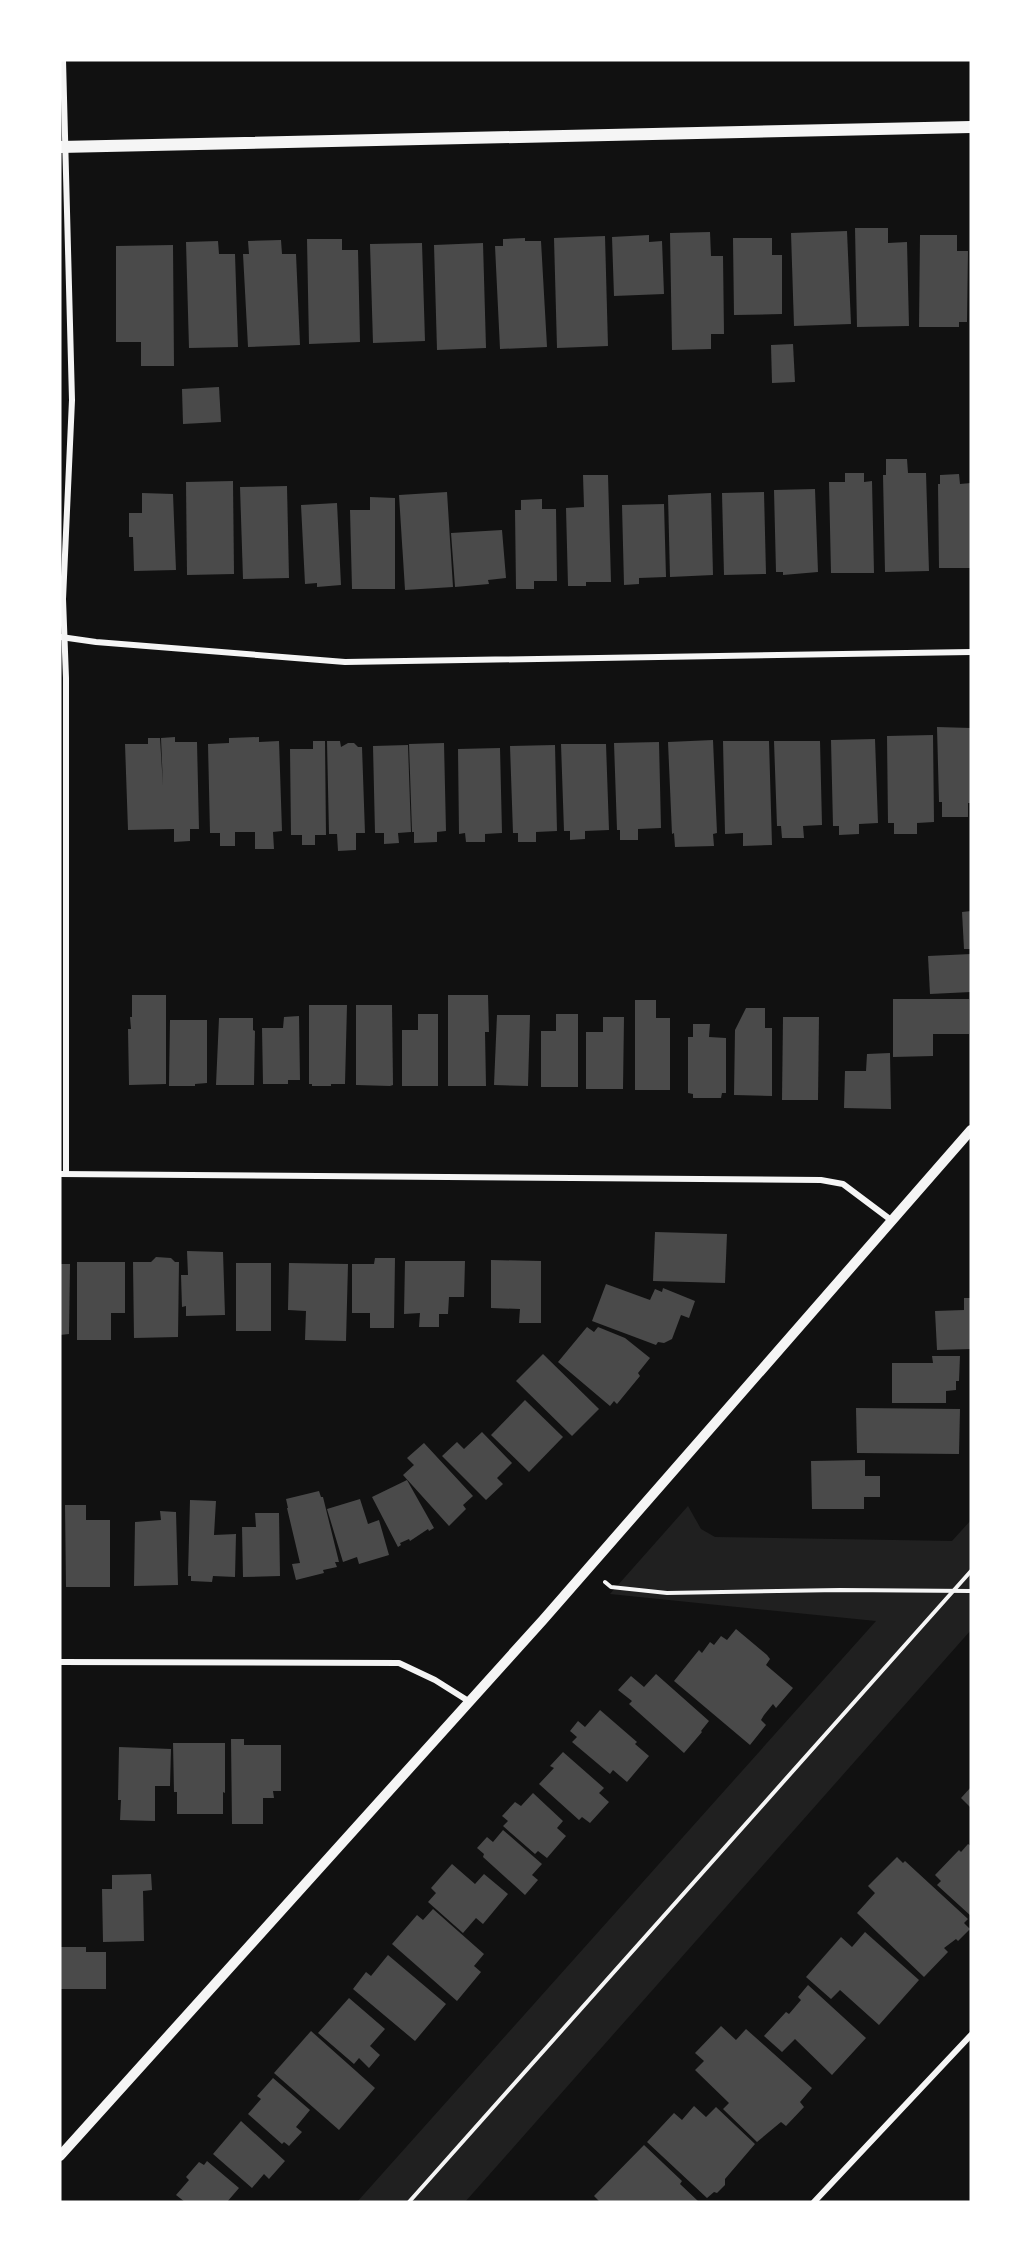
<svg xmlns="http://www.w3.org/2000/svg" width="1031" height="2262" viewBox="0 0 1031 2262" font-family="'Nunito Sans',sans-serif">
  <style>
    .green { fill: #202020 }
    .building { fill: #4a4a4a }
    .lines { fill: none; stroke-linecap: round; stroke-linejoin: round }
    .path { stroke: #f5f5f5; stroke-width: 4 }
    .minor { stroke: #f5f5f5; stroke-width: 6 }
    .tertiary { stroke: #f5f5f5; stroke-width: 10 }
    .secondary { stroke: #f5f5f5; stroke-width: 12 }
  </style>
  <rect width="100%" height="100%" fill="#111"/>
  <polygon class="green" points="688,1506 701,1529 715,1537 952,1541 971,1520 971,1630 465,2202 357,2202 876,1621 610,1594"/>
  <g class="building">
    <polygon points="855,228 888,228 888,243 907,242 909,326 857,327"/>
    <polygon points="847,231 851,324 794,326 791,233"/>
    <polygon points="710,232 711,256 723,256 724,334 711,334 711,349 672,350 670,233"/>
    <polygon points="649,235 649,242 662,241 664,294 614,296 612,237"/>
    <polygon points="920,235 957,235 957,251 968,251 967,322 959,322 959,327 919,327"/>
    <polygon points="605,236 608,346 557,348 554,238"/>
    <polygon points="525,238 525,241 541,241 547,347 500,349 495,246 503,246 503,239"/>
    <polygon points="733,238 772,238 772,255 782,255 782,314 734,315"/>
    <polygon points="307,239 342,239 342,250 358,250 360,342 309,344"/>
    <polygon points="281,240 282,254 296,254 300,345 248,347 243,254 249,254 248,241"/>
    <polygon points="218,241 219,254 235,254 238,347 189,348 186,242"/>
    <polygon points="422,243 425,341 373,343 370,244"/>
    <polygon points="483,243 486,348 437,350 434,245"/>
    <polygon points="173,245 174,366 141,366 141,342 116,342 116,246"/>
    <polygon points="793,344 795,382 772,383 771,345"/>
    <polygon points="219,387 221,422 183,424 182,389"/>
    <polygon points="886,459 907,459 908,473 926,473 929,571 885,572 883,475 886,475"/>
    <polygon points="845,473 864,473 864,482 872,481 874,573 831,573 829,482 845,482"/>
    <polygon points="959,474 960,484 971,483 971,568 939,568 938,484 940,484 940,475"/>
    <polygon points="583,475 608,475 611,582 586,582 586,586 568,586 566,508 584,507"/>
    <polygon points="233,481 234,574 187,575 186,482"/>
    <polygon points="287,486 289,578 243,579 240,487"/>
    <polygon points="815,489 818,572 783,575 783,572 776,572 774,490"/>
    <polygon points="447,492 453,587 405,590 399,495"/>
    <polygon points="764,492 766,574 724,575 722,493"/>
    <polygon points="142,493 173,494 176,570 134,571 133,537 129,537 129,513 142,513"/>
    <polygon points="711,493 713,575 670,577 668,495"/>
    <polygon points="370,497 395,498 395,589 352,589 350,510 370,510"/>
    <polygon points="542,499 542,509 556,509 557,581 534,581 534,589 516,589 515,510 521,510 521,500"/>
    <polygon points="337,503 341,585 317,587 317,583 305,584 301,505"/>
    <polygon points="664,504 666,577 639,578 639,584 624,585 622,505"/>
    <polygon points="502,530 506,578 488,580 489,584 455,587 451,533"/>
    <polygon points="937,727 971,728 971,803 968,803 968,817 942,817 942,802 939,802"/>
    <polygon points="933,735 934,822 917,823 917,834 894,834 894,823 888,823 887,736"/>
    <polygon points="175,737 175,742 197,742 199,829 190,829 190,841 174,842 174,829 128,830 125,744 148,744 148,738 160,738 163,786 161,738"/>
    <polygon points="259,737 259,742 279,741 282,831 273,832 274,849 255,849 255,832 235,832 235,846 220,846 220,833 210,833 208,744 229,743 229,738"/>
    <polygon points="875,739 878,823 859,824 859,834 839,835 839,826 833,826 831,740"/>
    <polygon points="713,740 717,833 713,834 714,846 675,847 674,833 672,834 668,742"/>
    <polygon points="313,741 325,741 326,835 315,835 315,845 302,845 302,835 291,835 290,749 313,749"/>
    <polygon points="327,741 340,741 341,747 348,743 354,743 358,747 362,747 365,833 356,833 356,850 338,851 337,834 329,834"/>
    <polygon points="723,741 769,741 772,845 743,846 743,833 725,834"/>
    <polygon points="774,741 820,741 822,825 803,826 804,838 782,838 781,826 777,826"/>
    <polygon points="659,742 661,828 638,829 638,840 620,840 620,830 617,830 614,743"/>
    <polygon points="444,743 446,831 437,832 437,842 414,843 414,832 412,832 409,744"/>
    <polygon points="561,744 606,744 609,830 585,831 585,839 570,840 570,831 564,831"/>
    <polygon points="408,745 411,832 398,833 399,843 384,844 384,833 375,833 373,746"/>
    <polygon points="555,745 557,831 536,832 536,842 518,842 518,833 513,833 510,746"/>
    <polygon points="500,748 502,833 485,834 485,842 466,842 465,833 459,834 458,749"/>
    <polygon points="971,911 971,949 964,949 962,912"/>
    <polygon points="971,954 971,992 930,994 928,956"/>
    <polygon points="132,995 166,995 166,1084 129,1085 128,1029 131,1029 130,1017 132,1017"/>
    <polygon points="448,995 488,995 489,1032 485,1032 486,1086 448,1086"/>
    <polygon points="893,999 969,999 969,1034 933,1034 933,1056 893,1057"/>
    <polygon points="635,1000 656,1000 656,1018 670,1018 670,1090 635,1090"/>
    <polygon points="309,1005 347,1005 345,1084 331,1084 331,1086 312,1086 312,1084 309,1084"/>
    <polygon points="356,1005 392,1005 393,1085 390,1086 356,1085"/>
    <polygon points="746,1008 765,1008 765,1028 772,1028 772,1096 734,1095 735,1030"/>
    <polygon points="418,1014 438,1014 438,1086 402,1086 402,1030 418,1030"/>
    <polygon points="556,1014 578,1014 578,1087 541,1087 541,1031 556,1031"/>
    <polygon points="497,1015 530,1015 528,1086 494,1085"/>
    <polygon points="299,1016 300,1080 288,1080 288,1084 263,1084 262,1028 283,1028 284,1017"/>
    <polygon points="603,1017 624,1017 623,1089 586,1089 586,1032 603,1032"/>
    <polygon points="783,1017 819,1017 818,1100 782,1100"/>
    <polygon points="219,1018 253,1018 253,1030 255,1031 254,1085 216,1085"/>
    <polygon points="170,1020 207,1020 207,1083 195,1084 195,1086 169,1086"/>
    <polygon points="693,1024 710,1024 709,1037 726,1038 726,1093 722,1093 721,1098 693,1098 693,1094 688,1093 688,1037 693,1037"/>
    <polygon points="890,1053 891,1109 844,1108 845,1071 866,1071 867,1054"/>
    <polygon points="655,1232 727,1234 725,1283 653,1281"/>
    <polygon points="187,1251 223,1252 225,1315 186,1316 186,1306 182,1307 181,1275 188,1275"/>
    <polygon points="156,1257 171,1258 175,1262 179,1262 178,1337 134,1338 133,1262 151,1262"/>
    <polygon points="375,1258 395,1258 394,1328 370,1328 370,1313 352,1313 352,1264 374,1264"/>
    <polygon points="491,1260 541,1261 541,1323 519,1323 520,1309 491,1308"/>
    <polygon points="405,1261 465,1261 464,1297 449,1297 448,1314 439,1314 439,1327 419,1327 420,1313 404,1314"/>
    <polygon points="77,1262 125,1262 125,1313 111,1313 111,1340 77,1340"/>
    <rect x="236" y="1263" width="35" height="68"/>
    <polygon points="289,1263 348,1264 346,1341 305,1340 306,1311 288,1310"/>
    <polygon points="60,1264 70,1264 69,1334 60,1335"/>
    <polygon points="606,1284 650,1300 655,1289 662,1292 663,1288 695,1301 689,1318 681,1315 672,1339 664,1343 658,1342 656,1345 592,1321"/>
    <polygon points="964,1298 971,1298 971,1349 937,1350 935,1311 964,1310"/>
    <polygon points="587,1327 594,1332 598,1327 625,1338 650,1358 638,1373 640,1376 617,1404 614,1401 610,1406 558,1362"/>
    <polygon points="543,1354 599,1409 572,1436 516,1381"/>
    <polygon points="932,1356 960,1356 959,1381 956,1381 956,1390 946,1391 946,1403 892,1403 892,1363 933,1363"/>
    <polygon points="525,1400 563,1437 529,1472 491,1435"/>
    <polygon points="856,1408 960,1409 959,1454 857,1453"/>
    <polygon points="482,1432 512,1463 497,1478 503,1484 486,1500 442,1456 457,1442 464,1449"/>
    <polygon points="424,1443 473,1496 463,1505 466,1509 449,1526 403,1475 414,1465 407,1458"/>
    <polygon points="865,1460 865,1476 880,1476 880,1497 864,1497 864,1509 812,1509 811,1461"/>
    <polygon points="407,1480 434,1528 429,1531 428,1529 410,1541 409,1539 400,1543 401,1545 398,1547 372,1497"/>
    <polygon points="319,1491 321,1497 323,1497 339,1562 335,1562 337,1567 323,1570 324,1573 296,1580 292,1564 300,1563 287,1508 288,1508 286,1499"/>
    <polygon points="360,1499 368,1524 379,1520 389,1555 359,1564 357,1557 343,1562 327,1509"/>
    <polygon points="190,1500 216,1501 214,1535 236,1534 235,1577 213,1576 212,1582 191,1581 191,1576 188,1576"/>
    <polygon points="65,1505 86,1505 86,1520 110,1520 110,1587 66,1587"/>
    <polygon points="160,1511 176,1512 178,1585 134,1586 135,1522 161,1520"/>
    <polygon points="255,1513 279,1513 280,1576 243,1577 242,1527 256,1527"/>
    <polygon points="736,1629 767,1655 770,1659 766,1665 793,1688 776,1708 773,1704 764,1715 761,1720 766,1725 750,1745 674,1681 699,1650 702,1653 710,1642 714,1645 721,1636 727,1640"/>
    <polygon points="656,1674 709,1721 701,1731 702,1732 684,1753 629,1704 632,1701 618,1690 631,1676 644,1687"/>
    <polygon points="600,1710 637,1742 635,1744 649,1756 627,1782 613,1770 610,1774 572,1742 577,1737 570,1731 578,1721 585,1727"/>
    <polygon points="231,1739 244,1739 244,1745 281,1745 281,1791 273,1791 274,1798 263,1798 263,1824 232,1824"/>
    <polygon points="173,1743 225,1743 225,1793 223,1792 223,1814 177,1814 177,1792 174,1792"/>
    <polygon points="119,1747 171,1749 170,1786 155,1786 155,1821 120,1820 121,1800 118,1800"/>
    <polygon points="563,1752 604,1788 599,1793 609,1802 590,1823 582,1817 579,1820 539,1784 554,1768 550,1766"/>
    <polygon points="971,1787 971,1808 961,1798"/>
    <polygon points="533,1793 563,1821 557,1828 566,1836 547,1858 538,1851 535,1854 503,1826 508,1821 502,1816 515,1802 521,1806"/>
    <polygon points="503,1830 542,1864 532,1875 538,1880 525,1895 483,1857 484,1854 477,1848 487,1837 493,1842"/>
    <polygon points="968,1844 971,1846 971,1916 937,1885 941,1881 935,1875 959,1850 961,1852"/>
    <polygon points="897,1857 903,1863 905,1861 968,1919 964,1923 970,1929 958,1941 956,1939 944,1948 948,1952 924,1977 857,1913 875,1893 868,1886"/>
    <polygon points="452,1864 475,1884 484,1874 508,1894 483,1924 476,1918 463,1933 428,1902 436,1893 431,1888"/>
    <polygon points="151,1874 152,1890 143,1891 144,1941 103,1942 102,1889 112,1889 112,1875"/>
    <polygon points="433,1909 484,1954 474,1966 481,1972 457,2001 392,1944 417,1915 423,1920"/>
    <polygon points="865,1932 919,1980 879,2025 840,1990 831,1999 806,1977 841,1937 852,1947"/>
    <polygon points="60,1947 86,1947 86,1952 106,1952 106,1989 60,1989"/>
    <polygon points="388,1955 446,2004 415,2041 353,1989 366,1972 371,1976"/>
    <polygon points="808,1985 866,2038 832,2075 795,2039 782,2052 764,2036 786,2012 789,2014 801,2000 798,1997"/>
    <polygon points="349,1998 385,2029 370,2046 380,2055 369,2068 359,2058 354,2064 318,2033"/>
    <polygon points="721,2026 736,2040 746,2029 812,2088 800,2102 804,2107 786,2126 781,2122 757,2142 723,2109 729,2103 695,2070 704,2061 695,2053"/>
    <polygon points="311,2031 375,2088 339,2130 274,2073"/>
    <polygon points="273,2078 310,2110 296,2127 302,2132 289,2146 284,2142 282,2144 248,2114 261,2099 257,2096"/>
    <polygon points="694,2106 706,2117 716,2107 755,2144 725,2179 725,2185 717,2193 714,2192 707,2198 647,2142 674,2113 682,2120"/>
    <polygon points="241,2121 285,2161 269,2179 264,2174 252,2188 213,2154"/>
    <polygon points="644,2145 682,2181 680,2184 699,2202 600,2202 594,2196"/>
    <polygon points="207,2161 239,2188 227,2202 185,2202 176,2195 189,2180 186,2177 199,2162 204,2165"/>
  </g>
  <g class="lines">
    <g class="path">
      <polyline points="605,1582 611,1587 667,1593 840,1590 971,1591"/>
      <polyline points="409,2202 971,1571"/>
    </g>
    <g class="minor">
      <polyline points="63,60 72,400 63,599 66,678 66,1173"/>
      <polyline points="61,637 96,642 345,662 971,652"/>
      <polyline points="60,1174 821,1180 843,1184 891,1220"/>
      <polyline points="60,1662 399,1663 435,1680 470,1702"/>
      <polyline points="814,2202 971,2035"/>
    </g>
    <polyline class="tertiary" points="60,2156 543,1620 971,1130"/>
    <polyline class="secondary" points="60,147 971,127"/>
  </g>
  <rect width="1031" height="2262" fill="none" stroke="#ffffff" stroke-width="123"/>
</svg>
